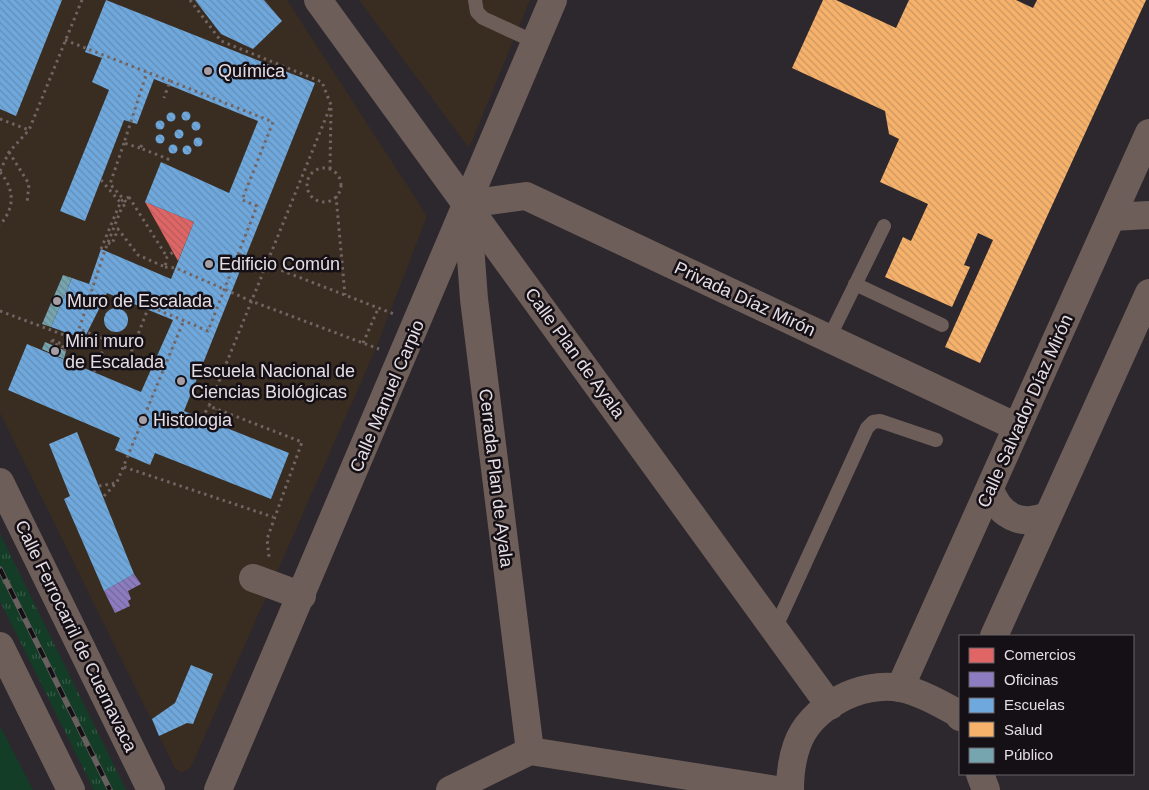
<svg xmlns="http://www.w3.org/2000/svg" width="1149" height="790" viewBox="0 0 1149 790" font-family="Arial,sans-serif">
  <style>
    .education { fill: #392d22 }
    .grass { fill: url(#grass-tufts) }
    .green { fill: #143d27 }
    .shops { fill: url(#shops-back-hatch) }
    .offices { fill: url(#offices-back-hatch) }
    .schools { fill: url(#schools-back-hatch) }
    .health { fill: url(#health-back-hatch) }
    .public { fill: url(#public-back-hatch) }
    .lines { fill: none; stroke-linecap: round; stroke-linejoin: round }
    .path { stroke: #716463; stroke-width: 3; stroke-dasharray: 2.5 4; stroke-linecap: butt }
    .service { stroke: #6e5e59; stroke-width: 14 }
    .minor { stroke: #6e5e59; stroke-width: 28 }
    .tertiary { stroke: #6e5e59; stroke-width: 28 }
    .rail-casing { stroke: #6b6060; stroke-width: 5.5 }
    .rail { stroke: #151015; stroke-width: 4; stroke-dasharray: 11; stroke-linecap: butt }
    .path-bridge { stroke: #716463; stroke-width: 3; stroke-dasharray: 2.5 4; stroke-linecap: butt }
    .poi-dot { fill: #a59ea4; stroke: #151015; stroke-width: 2 }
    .labels { text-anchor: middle; stroke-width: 5; stroke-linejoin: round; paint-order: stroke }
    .poi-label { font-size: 18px; fill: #e5dde4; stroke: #151015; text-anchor: start }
    .street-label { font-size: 18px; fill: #e5dde4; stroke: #151015 }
  </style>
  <defs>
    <pattern id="grass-tufts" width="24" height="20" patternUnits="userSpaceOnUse" patternTransform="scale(1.25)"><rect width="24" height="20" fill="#143d27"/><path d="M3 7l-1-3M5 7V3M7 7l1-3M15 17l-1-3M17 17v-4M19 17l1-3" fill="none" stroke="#365946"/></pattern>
    <pattern id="shops-back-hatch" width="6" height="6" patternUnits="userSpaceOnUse" patternTransform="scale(1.25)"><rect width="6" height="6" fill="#e06666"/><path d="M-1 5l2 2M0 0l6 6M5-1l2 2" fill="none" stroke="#b25b5c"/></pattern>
    <pattern id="offices-back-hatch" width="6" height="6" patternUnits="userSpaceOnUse" patternTransform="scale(1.25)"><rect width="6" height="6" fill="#8e7cc3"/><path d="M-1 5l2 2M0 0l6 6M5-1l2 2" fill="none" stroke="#746897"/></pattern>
    <pattern id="schools-back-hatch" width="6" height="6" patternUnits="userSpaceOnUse" patternTransform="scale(1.25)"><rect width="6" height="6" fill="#6fa8dc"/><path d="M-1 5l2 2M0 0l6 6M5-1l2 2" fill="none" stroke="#648eb6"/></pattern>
    <pattern id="health-back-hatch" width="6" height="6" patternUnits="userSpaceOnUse" patternTransform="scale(1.25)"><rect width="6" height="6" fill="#f6b26b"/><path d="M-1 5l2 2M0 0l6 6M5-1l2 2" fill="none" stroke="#ca9661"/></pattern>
    <pattern id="public-back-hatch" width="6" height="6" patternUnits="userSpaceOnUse" patternTransform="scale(1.25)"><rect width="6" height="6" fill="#76a5af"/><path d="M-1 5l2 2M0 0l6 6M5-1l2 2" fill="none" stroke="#67878f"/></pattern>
  </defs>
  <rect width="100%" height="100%" fill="#2d282d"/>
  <g class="education">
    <polygon points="0,0 287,0 427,216 376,348 191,767 182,773 175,768 0,413"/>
    <polygon points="359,0 530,0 469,148"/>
  </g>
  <polygon class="grass" points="0,534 126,790 94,790 0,601"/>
  <polygon class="green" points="0,726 33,790 0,790"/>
  <polygon class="shops" points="145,202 194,222 178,261 173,252"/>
  <polygon class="offices" points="134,574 141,584 128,591 131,599 128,601 130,606 115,613 104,591"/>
  <g class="schools">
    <polygon points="0,0 62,0 16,116 0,109"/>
    <polygon points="106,0 315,83 184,411 289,453 271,499 155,453 150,465 115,450 120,438 8,390 27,344 141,392 173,320 107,293 84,339 51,327 72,278 89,284 101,249 171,279 194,222 145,202 161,162 229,193 258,121 154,79 137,124 124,120 85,221 60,211 109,90 92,82 102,58 85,52"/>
    <polygon points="195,0 264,0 282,21 253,49 221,34"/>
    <circle cx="186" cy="116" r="4.5"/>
    <circle cx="171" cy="117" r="4.5"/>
    <circle cx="160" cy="125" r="4.5"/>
    <circle cx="196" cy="126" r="4.5"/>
    <circle cx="179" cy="134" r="4.5"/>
    <circle cx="160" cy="139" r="4.5"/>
    <circle cx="198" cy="142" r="4.5"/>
    <circle cx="173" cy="149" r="4.5"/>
    <circle cx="187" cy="150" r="4.5"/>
    <circle cx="116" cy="320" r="12"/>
    <polygon points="77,432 134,574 104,591 64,499 70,496 49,444"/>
    <polygon points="191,665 213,674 193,724 187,723 159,736 152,719 175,703"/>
  </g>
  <polygon class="health" points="823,0 836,0 896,28 909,0 1016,0 1033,8 1037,0 1146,0 980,363 945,347 993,240 978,233 964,265 970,267 952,307 885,277 903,237 911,241 928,204 880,182 899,139 889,134 885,111 792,68"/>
  <g class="public">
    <polygon points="63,275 72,278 51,327 42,324"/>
    <polygon points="45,342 66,351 64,359 42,349"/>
  </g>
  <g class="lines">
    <g class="path">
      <polyline points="190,0 221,41 322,82 331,105 209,406 302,442 267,539 269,557"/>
      <polyline points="65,40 170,81"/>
      <polyline points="0,119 29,130 82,0"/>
      <polyline points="124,143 110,184 127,203 122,207 105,250 79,329 132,350 149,306 208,331 257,206 242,200 273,122 170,81 164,98"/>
      <polyline points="142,145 140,148 168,159 165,164"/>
      <polyline points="140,148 124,143 147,72"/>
      <polyline points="9,152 29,184 27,203"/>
      <circle cx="324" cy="185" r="17"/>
      <polyline points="330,169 331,107"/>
      <polyline points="0,171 9,152 29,130"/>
      <path d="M 0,172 C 15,190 15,207 0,225"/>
      <polyline points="101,180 120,202"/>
      <polyline points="336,196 345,295"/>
      <polyline points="129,197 167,257"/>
      <polyline points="108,243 112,244 118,229 138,255 165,267 167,257 173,252"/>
      <polyline points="101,249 121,201"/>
      <polyline points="239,254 394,314"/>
      <polyline points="165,267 176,268 251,301 379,349"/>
      <polyline points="0,311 80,341 84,331"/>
      <polyline points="52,340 67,346 64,351"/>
      <polyline points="52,340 52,343 63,347 62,350"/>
      <polyline points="363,343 378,309"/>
      <polyline points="94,372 107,340"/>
      <polyline points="202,418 209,406"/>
      <polyline points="212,422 216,409"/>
      <polyline points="124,467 273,517"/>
      <polyline points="99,486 116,483"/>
      <polyline points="104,496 117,482 184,320"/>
    </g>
    <g class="service">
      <polyline points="475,0 477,12 483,18 535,42"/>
      <polyline points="855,284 942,325"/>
      <polyline points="829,338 884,226"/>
      <polyline points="775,629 867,428 873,422 880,421 936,440"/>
    </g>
    <g class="minor">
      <polyline points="318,0 830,706"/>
      <polyline points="1112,217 1149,215"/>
      <polyline points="0,482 151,790"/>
      <polyline points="253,578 302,596"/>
      <polyline points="0,646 71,790"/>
      <polyline points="530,751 474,299 467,204 526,196 1017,427"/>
      <polyline points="218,790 553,0"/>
      <polyline points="450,790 530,751 777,790"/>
    </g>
    <g class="tertiary">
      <path d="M 990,489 C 999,516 1021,527 1047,516"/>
      <polyline points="994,636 1149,293"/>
      <polyline points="900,688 1149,133"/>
      <polyline points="980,774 986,790"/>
      <path d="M 790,790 C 790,775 792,759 797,745 C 810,707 861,681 900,688 C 920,692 941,704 959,714 L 960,717"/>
    </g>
    <defs>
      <polyline id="rail" points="0,569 110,790"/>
    </defs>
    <use href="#rail" class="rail-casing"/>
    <use href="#rail" class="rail"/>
    <polyline class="path-bridge" points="121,201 129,197"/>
  </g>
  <g class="poi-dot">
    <circle cx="208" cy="71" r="5"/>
    <circle cx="209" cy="264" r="5"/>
    <circle cx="57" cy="301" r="5"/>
    <circle cx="55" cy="351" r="5"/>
    <circle cx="181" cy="381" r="5"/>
    <circle cx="143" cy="420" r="5"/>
  </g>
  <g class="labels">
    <g class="poi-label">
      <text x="218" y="77">Química</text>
      <text x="219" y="270">Edificio Común</text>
      <text x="67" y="307">Muro de Escalada</text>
      <text x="65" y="347">Mini muro<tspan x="65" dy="21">de Escalada</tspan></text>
      <text x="191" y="377">Escuela Nacional de<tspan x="191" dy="21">Ciencias Biológicas</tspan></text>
      <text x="153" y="426">Histologia</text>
    </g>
    <g class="street-label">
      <text transform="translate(745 299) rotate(25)" y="6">Privada Díaz Mirón</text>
      <text transform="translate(575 353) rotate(54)" y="6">Calle Plan de Ayala</text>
      <text transform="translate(387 396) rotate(-67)" y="6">Calle Manuel Carpio</text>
      <text transform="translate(1025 411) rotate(-66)" y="6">Calle Salvador Díaz Mirón</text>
      <text transform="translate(496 478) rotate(83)" y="6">Cerrada Plan de Ayala</text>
      <text transform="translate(76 636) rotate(64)" y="6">Calle Ferrocarril de Cuernavaca</text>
    </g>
  </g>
  <rect x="959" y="635" width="175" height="140" fill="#151015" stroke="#686268"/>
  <rect x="969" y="648" width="25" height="15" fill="#e06666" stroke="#686268"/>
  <text x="1004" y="660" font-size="15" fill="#e5dde4">Comercios</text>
  <rect x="969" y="672" width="25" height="15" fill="#8e7cc3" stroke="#686268"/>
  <text x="1004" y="685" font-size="15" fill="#e5dde4">Oficinas</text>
  <rect x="969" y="698" width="25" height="15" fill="#6fa8dc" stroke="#686268"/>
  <text x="1004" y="710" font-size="15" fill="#e5dde4">Escuelas</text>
  <rect x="969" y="722" width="25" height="15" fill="#f6b26b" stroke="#686268"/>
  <text x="1004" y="735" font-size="15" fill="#e5dde4">Salud</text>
  <rect x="969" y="748" width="25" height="15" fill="#76a5af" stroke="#686268"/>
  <text x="1004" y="760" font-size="15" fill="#e5dde4">Público</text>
</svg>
